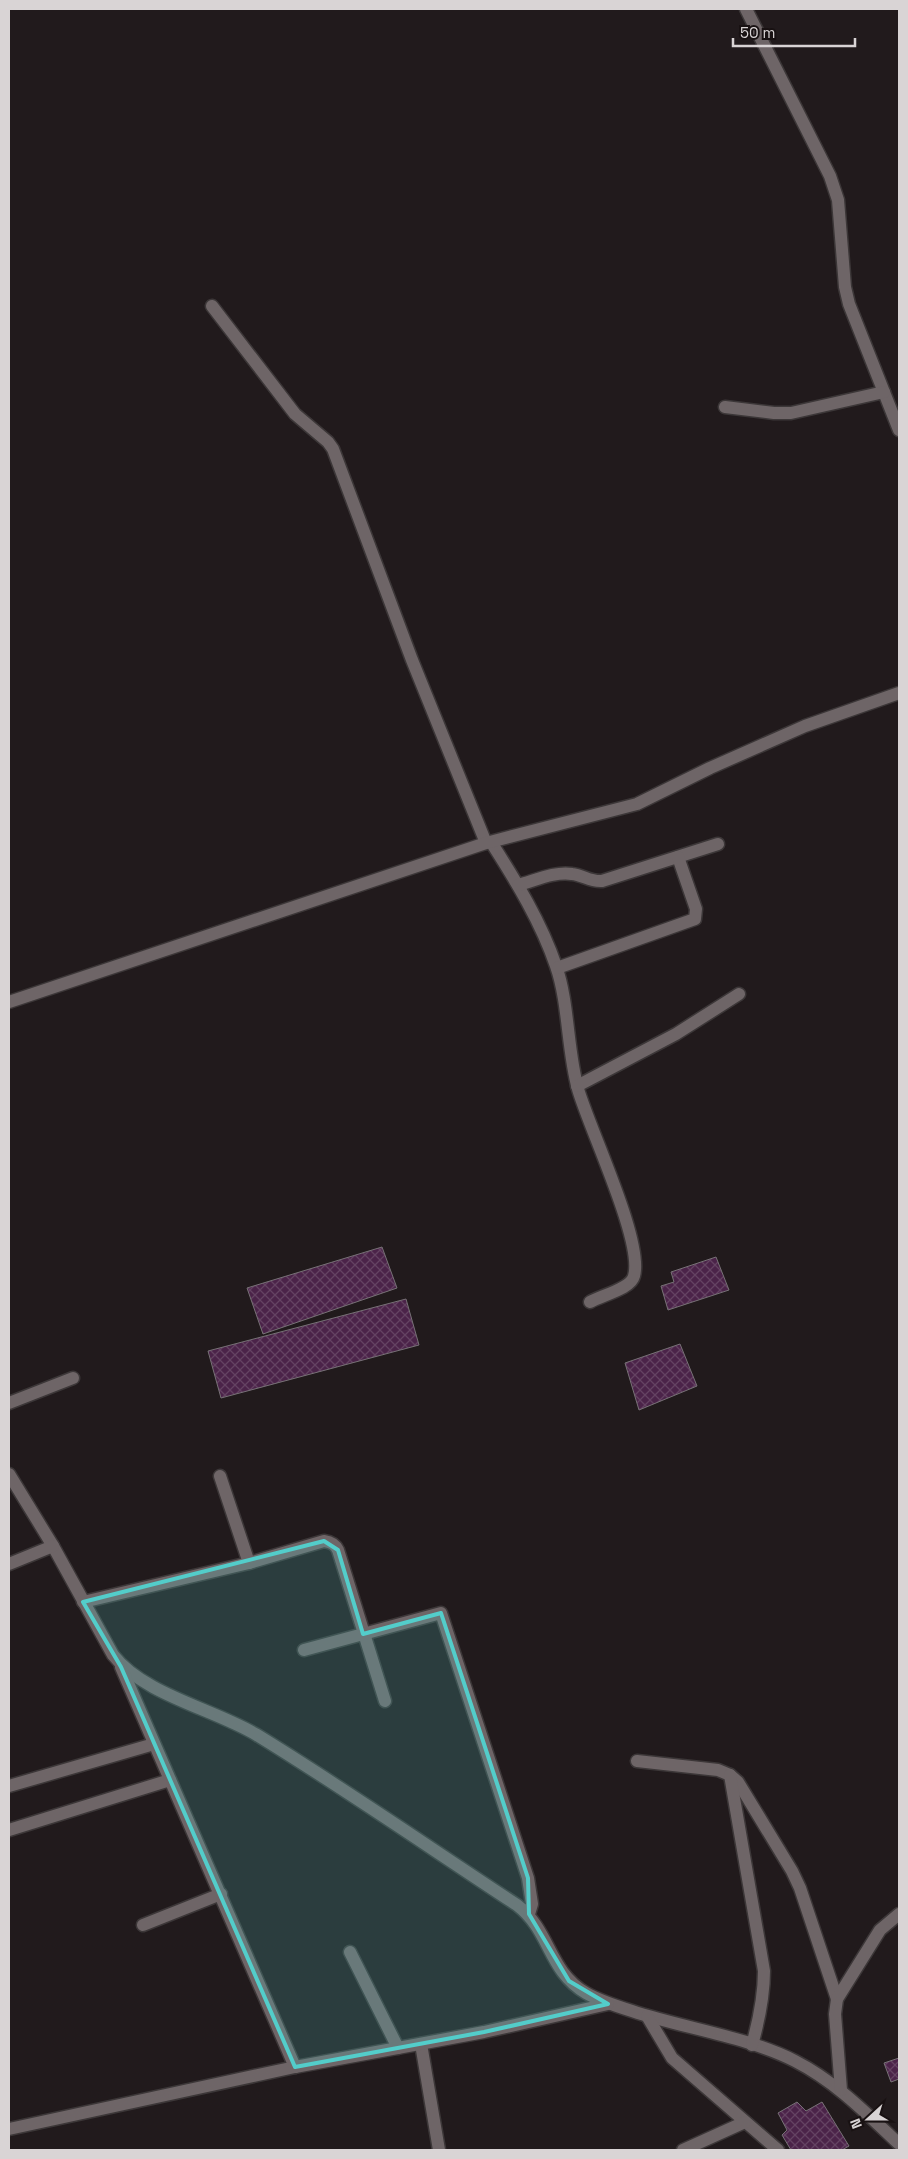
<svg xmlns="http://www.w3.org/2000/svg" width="908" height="2159" viewBox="0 0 908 2159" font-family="'Space Grotesk',sans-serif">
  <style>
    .building { fill: url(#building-cross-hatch); stroke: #777176 }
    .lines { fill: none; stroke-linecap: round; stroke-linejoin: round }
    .minor-casing { stroke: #3c3738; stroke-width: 15 }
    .minor { stroke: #6e6567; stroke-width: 12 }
    .marked { fill: #53cdca; fill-opacity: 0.2; stroke: #53cdca; stroke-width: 4; stroke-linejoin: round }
  </style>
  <defs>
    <pattern id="building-cross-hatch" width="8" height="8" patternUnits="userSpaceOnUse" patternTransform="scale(1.25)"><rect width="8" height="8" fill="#4b2349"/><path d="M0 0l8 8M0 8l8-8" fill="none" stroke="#644262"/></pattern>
  </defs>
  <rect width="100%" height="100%" fill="#211a1c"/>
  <g class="building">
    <polygon points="382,1247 397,1288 263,1334 247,1288"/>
    <polygon points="716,1257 729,1290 668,1310 661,1286 674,1282 671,1272"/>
    <polygon points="406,1299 419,1345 221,1398 208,1351"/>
    <polygon points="680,1344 697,1386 639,1410 625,1363"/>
    <polygon points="899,2058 899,2079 891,2082 884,2063"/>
    <polygon points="797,2102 806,2111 822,2102 849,2146 842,2150 791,2150 782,2135 787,2130 778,2113"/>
  </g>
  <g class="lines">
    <defs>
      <g id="minor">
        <polyline points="746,9 830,176 838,200 845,287 849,304 899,430"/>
        <polyline points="212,306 295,414 328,442 333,449 412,660 486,843"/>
        <polyline points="725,407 774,413 791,413 884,392"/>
        <path d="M 491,842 C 516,881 541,922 556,966 C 569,1003 567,1050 578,1089 C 589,1128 644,1242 634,1276 C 631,1289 602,1295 590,1302"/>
        <path d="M 518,885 C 534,881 555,871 572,874 C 583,875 590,882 602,881 L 718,844"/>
        <polyline points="557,968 695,919 696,909 678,857"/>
        <polyline points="9,1002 486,843 637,804 710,768 805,726 899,693"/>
        <polyline points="577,1086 676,1034 739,994"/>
        <polyline points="9,1403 73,1378"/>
        <path d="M 9,1474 L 53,1546 L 113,1655 C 144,1695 214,1709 257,1735 C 345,1789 430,1848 517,1905 C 551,1931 548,1971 586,1993 C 600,2001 616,2006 632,2011 C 683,2028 748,2037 795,2061 C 836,2082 866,2113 899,2144"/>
        <polyline points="220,1476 249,1563"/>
        <polyline points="9,1564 53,1546"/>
        <path d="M 83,1602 L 249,1563 L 324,1541 C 331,1542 335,1544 338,1550 L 385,1701"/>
        <polyline points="304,1650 441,1613 528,1878 532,1904 529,1914"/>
        <polyline points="121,1667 295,2067"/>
        <polyline points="637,1761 718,1770 730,1775 738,1782 792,1871 800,1888 837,1999"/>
        <path d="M 730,1775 L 764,1971 C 764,1997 759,2020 752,2045"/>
        <polyline points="9,1786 154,1744"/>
        <polyline points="9,1830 170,1780"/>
        <polyline points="143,1925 221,1894"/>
        <polyline points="350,1952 398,2048"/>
        <polyline points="647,2016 672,2058 778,2150"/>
        <polyline points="421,2044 439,2150"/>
        <polyline points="841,2090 835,2014 837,1999 880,1930 899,1914"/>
        <polyline points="9,2129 295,2067 484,2032 608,2004"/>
        <polyline points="683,2150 745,2122"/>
      </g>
    </defs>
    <use href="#minor" class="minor-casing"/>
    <use href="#minor" class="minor"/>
  </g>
  <path class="marked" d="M 324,1541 L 338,1550 L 363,1634 L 441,1613 L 528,1878 L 529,1914 L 569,1981 L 608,2004 L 484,2032 L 295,2067 L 121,1667 L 83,1602 Z"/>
  <rect width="908" height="2159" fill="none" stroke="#d9d4d5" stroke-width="20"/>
  <g transform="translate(868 2119) rotate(249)" stroke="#181112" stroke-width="4" paint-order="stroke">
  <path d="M0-4L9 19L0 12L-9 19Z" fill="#d9d4d5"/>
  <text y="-8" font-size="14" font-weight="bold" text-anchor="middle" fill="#d9d4d5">N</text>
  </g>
  <path d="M733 38v8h122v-8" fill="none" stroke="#d9d4d5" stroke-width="2.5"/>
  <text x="740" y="38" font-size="15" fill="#d9d4d5" stroke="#181112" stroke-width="4" paint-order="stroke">50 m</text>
</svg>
